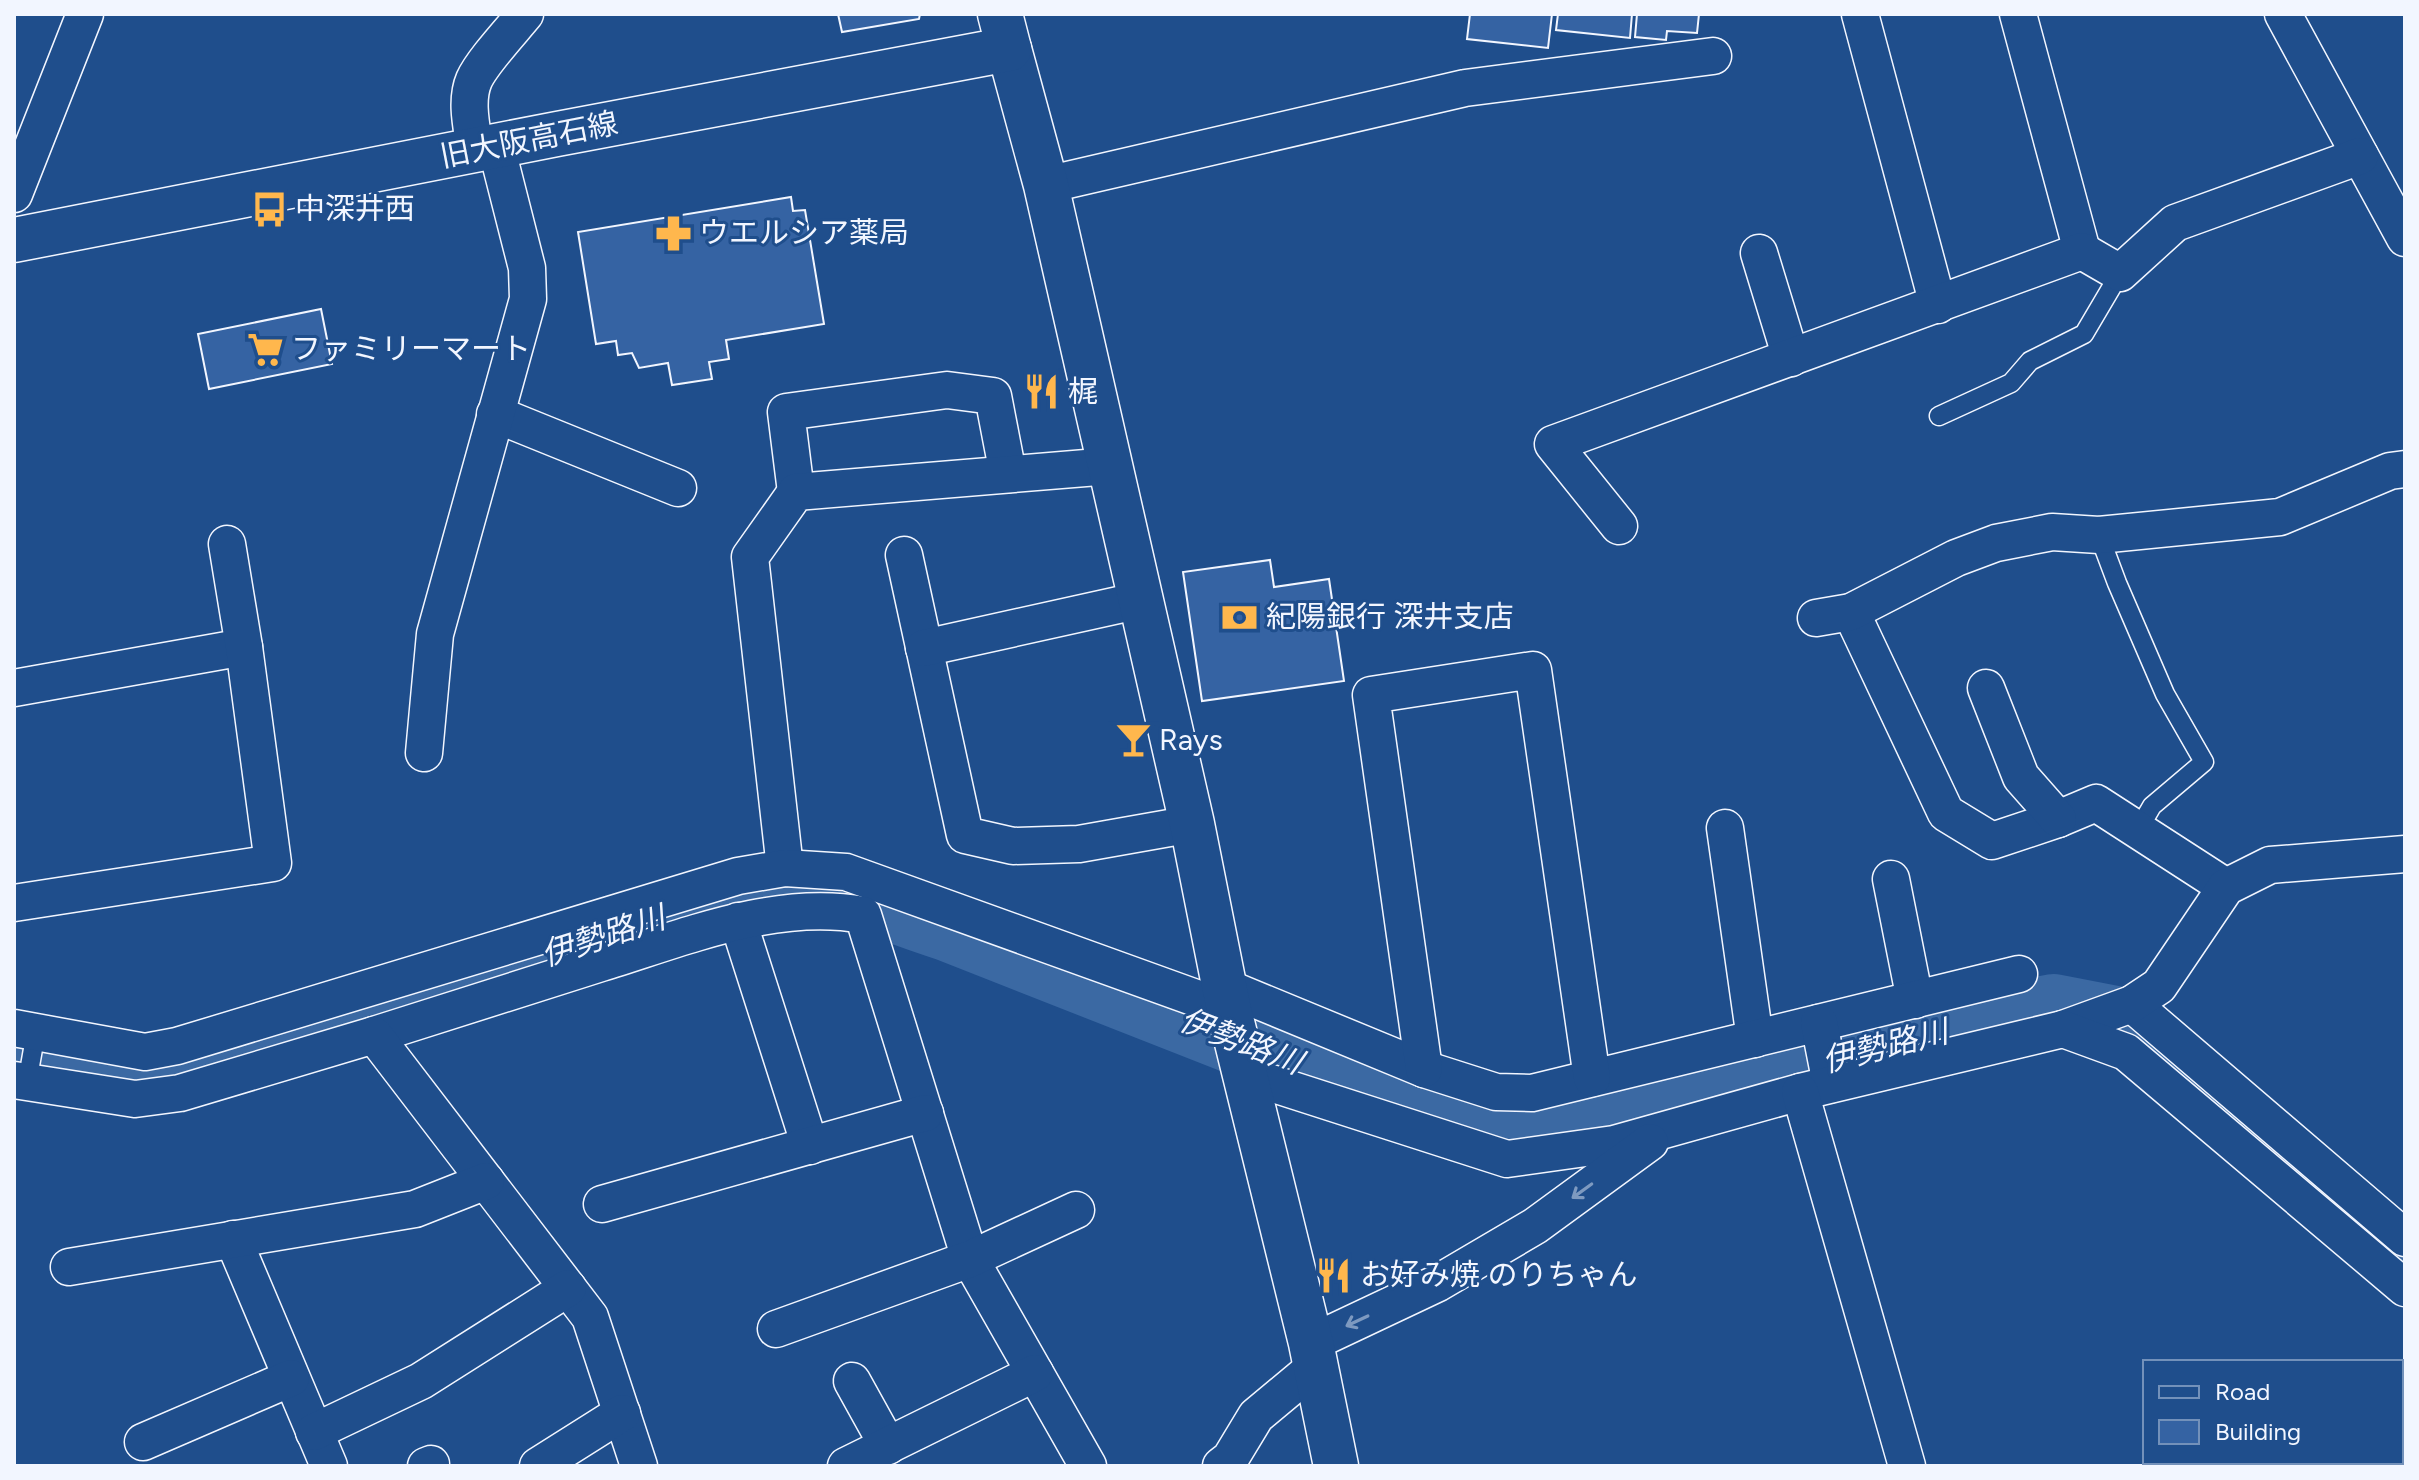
<svg xmlns="http://www.w3.org/2000/svg" width="2419" height="1480" viewBox="0 0 2419 1480" font-family="Figtree,'Noto Sans JP',sans-serif">
  <style>
    .lines { fill: none; stroke-linecap: round; stroke-linejoin: round }
    .river { stroke: #3b69a3; stroke-width: 70 }
    .building { fill: #3563a3; stroke: #f2f6ff; stroke-width: 2 }
    .service-casing { stroke: #f2f6ff; stroke-width: 21 }
    .minor-casing { stroke: #f2f6ff; stroke-width: 39 }
    .tertiary-casing { stroke: #f2f6ff; stroke-width: 47 }
    .primary-casing { stroke: #f2f6ff; stroke-width: 47 }
    .service { stroke: #1f4e8c; stroke-width: 18 }
    .minor { stroke: #1f4e8c; stroke-width: 36 }
    .tertiary { stroke: #1f4e8c; stroke-width: 44 }
    .primary { stroke: #1f4e8c; stroke-width: 44 }
    .oneway { stroke: #7e9ac0 }
    .labels { text-anchor: middle; stroke-width: 6; stroke-linejoin: round; paint-order: stroke }
    .street-label { font-size: 30px; fill: #f2f6ff; stroke: #1f4e8c }
    .poi-label { font-size: 30px; fill: #f2f6ff; stroke: #1f4e8c; text-anchor: start }
    .water-label { font-size: 32px; font-style: italic; fill: #f2f6ff; stroke: #1f4e8c }
  </style>
  <rect width="100%" height="100%" fill="#1f4e8c"/>
  <g class="lines">
    <path class="river" d="M 14,1058 L 123,1076 L 242,1053 L 707,903 C 743,896 780,886 817,890 C 862,894 904,912 947,926 L 1461,1128 L 1525,1135 L 1600,1115 L 1993,1020 L 2054,1009 L 2116,1021 L 2189,1077 L 2374,1238 L 2405,1259"/>
  </g>
  <g class="building">
    <polygon points="838,14 920,14 919,19 842,32"/>
    <polygon points="1470,14 1552,14 1548,48 1467,39"/>
    <polygon points="1558,14 1632,14 1630,38 1556,30"/>
    <polygon points="1637,14 1699,14 1697,33 1667,31 1666,40 1635,37"/>
    <polygon points="791,197 793,211 805,210 824,324 726,340 729,359 709,362 712,379 672,385 668,363 639,368 632,353 618,355 616,341 596,344 578,232"/>
    <polygon points="321,309 332,364 209,389 198,334"/>
    <polygon points="1270,560 1274,587 1329,579 1344,681 1202,701 1183,572"/>
  </g>
  <g class="lines">
    <defs>
      <g id="service">
        <polyline points="1939,416 2011,383 2030,361 2084,334 2120,273"/>
        <polyline points="2099,535 2117,583 2165,694 2204,762 2152,806 2138,830"/>
        <polyline points="27,1083 36,1032"/>
      </g>
      <g id="minor">
        <polyline points="1860,14 1938,305"/>
        <polyline points="2018,14 2082,251"/>
        <polyline points="2283,14 2405,238"/>
        <path d="M 475,150 C 472,128 465,101 474,80 C 482,62 512,30 525,14"/>
        <polyline points="1046,185 1465,88 1713,56"/>
        <polyline points="14,194 85,14"/>
        <polyline points="1759,253 1791,358"/>
        <polyline points="495,414 678,488"/>
        <polyline points="796,492 786,412 947,390 993,396 1008,474"/>
        <polyline points="1619,526 1553,444 2082,251 2120,273 2175,223 2360,156"/>
        <polyline points="904,555 965,835 1013,846 1079,844 1192,824"/>
        <polyline points="1851,612 1946,813 1992,841 2058,819 2096,803 2226,887"/>
        <polyline points="1816,618 1851,612 1956,558 1996,543 2052,532 2099,535 2280,517 2390,471 2405,469"/>
        <polyline points="924,648 1141,600"/>
        <polyline points="14,688 244,647"/>
        <polyline points="1986,688 2021,777 2058,819"/>
        <polyline points="424,753 435,634 528,299 527,268 496,146"/>
        <polyline points="1725,828 1755,1039"/>
        <polyline points="785,868 750,557 796,492 1110,466"/>
        <polyline points="1891,879 1915,1000"/>
        <polyline points="14,903 273,863 244,647 227,544"/>
        <polyline points="738,921 810,1146"/>
        <polyline points="1225,987 1424,1069 1496,1092 1532,1093 2019,974"/>
        <polyline points="2132,1004 2405,1238"/>
        <polyline points="1819,1023 1831,1084"/>
        <polyline points="14,1028 145,1052 177,1046 738,876 785,868 846,872 1229,1010"/>
        <polyline points="2063,1029 2132,1004 2159,986 2226,887 2270,865 2405,854"/>
        <path d="M 374,1035 C 449,1011 525,987 601,963 C 683,938 775,899 863,915 L 970,1259 L 1088,1466"/>
        <polyline points="1424,1069 1371,695 1533,670 1592,1078"/>
        <polyline points="1246,1075 1507,1159 1614,1144 1800,1092 2063,1029 2126,1052 2405,1288"/>
        <polyline points="14,1080 135,1099 180,1093 374,1035 590,1317 639,1466"/>
        <polyline points="1800,1092 1907,1466"/>
        <polyline points="602,1204 925,1113"/>
        <polyline points="233,1239 329,1466"/>
        <polyline points="69,1267 415,1209 486,1181"/>
        <polyline points="776,1329 970,1259 1076,1210"/>
        <polyline points="1311,1343 1438,1283 1535,1226 1650,1142"/>
        <polyline points="852,1381 888,1446"/>
        <polyline points="314,1432 421,1381 568,1288"/>
        <polyline points="143,1442 291,1378"/>
        <polyline points="426,1466 431,1464"/>
        <polyline points="538,1466 622,1413"/>
        <polyline points="846,1466 1035,1373"/>
        <polyline points="1221,1466 1230,1459 1256,1416 1316,1366"/>
        <polyline points="2397,1466 2405,1464"/>
      </g>
      <polyline id="tertiary" points="1009,49 1046,185 1192,824 1229,1010 1311,1343 1336,1466"/>
      <polyline id="primary" points="14,240 557,134 1009,49 1000,14"/>
    </defs>
    <use href="#service" class="service-casing"/>
    <use href="#minor" class="minor-casing"/>
    <use href="#tertiary" class="tertiary-casing"/>
    <use href="#primary" class="primary-casing"/>
    <use href="#service" class="service"/>
    <use href="#minor" class="minor"/>
    <use href="#tertiary" class="tertiary"/>
    <use href="#primary" class="primary"/>
  </g>
  <defs><path id="oneway-shaft" d="M-6 0H5M1.5-3L5.5 0L1.5 3" fill="none" stroke-width="1.6" stroke-linecap="round" stroke-linejoin="round" transform="scale(2)"/></defs>
  <g class="oneway">
    <use href="#oneway-shaft" transform="translate(1582 1191) rotate(144)"/>
    <use href="#oneway-shaft" transform="translate(1357 1321) rotate(155)"/>
  </g>
  <defs>
    <symbol id="bus-bare" viewBox="-9 -9 18 18"><path d="M-5-6H5V4H4V6H2V4H-2V6H-4V4H-5ZM-3.5-4V0h7V-4ZM-3.5 1.2v1.5H-2V1.2ZM2 1.2v1.5H3.5V1.2Z" fill="#ffb74d" stroke="#1f4e8c" stroke-width="2.5" paint-order="stroke"/></symbol>
    <symbol id="pharmacy-bare" viewBox="-9 -9 18 18"><path d="M-2-6h4v4h4v4h-4v4h-4v-4h-4v-4h4Z" fill="#ffb74d" stroke="#1f4e8c" stroke-width="2.5" paint-order="stroke"/></symbol>
    <symbol id="supermarket-bare" viewBox="-9 -9 18 18"><path d="M-6-5.5h2.5l.6 2H6L4.5 2H-2.5L-4.4-4H-6ZM-1.5 3.2a1.3 1.3 0 1 0 .1 0ZM3 3.2a1.3 1.3 0 1 0 .1 0Z" fill="#ffb74d" stroke="#1f4e8c" stroke-width="2.5" paint-order="stroke"/></symbol>
    <symbol id="restaurant-bare" viewBox="-9 -9 18 18"><path d="M-5-6h1v4h1v-4h1v4h1v-4h1v5L-1.5 .5V6h-2V.5L-5-1ZM5-6V6H3V1.5H1.5Q1.5-4 5-6Z" fill="#ffb74d" stroke="#1f4e8c" stroke-width="2.5" paint-order="stroke"/></symbol>
    <symbol id="bank-bare" viewBox="-9 -9 18 18"><path d="M-6-4H6V4H-6ZM0-2.3a2.3 2.3 0 1 0 0 4.6a2.3 2.3 0 1 0 0-4.6Z" fill="#ffb74d" stroke="#1f4e8c" stroke-width="2.5" paint-order="stroke"/></symbol>
    <symbol id="bar-bare" viewBox="-9 -9 18 18"><path d="M-6-5H6L.8 .8V4.5H3.5V6h-7V4.5H-.8V.8Z" fill="#ffb74d" stroke="#1f4e8c" stroke-width="2.5" paint-order="stroke"/></symbol>
  </defs>
  <g fill-rule="evenodd">
    <use href="#bus-bare" x="244" y="184" width="51" height="51"/>
    <use href="#pharmacy-bare" x="648" y="208" width="51" height="51"/>
    <use href="#supermarket-bare" x="240" y="324" width="51" height="51"/>
    <use href="#restaurant-bare" x="1016" y="366" width="51" height="51"/>
    <use href="#bank-bare" x="1214" y="592" width="51" height="51"/>
    <use href="#bar-bare" x="1108" y="714" width="51" height="51"/>
    <use href="#restaurant-bare" x="1308" y="1250" width="51" height="51"/>
  </g>
  <g class="labels">
    <g class="street-label">
      <text transform="translate(529 140) rotate(-11)" y="10">旧大阪高石線</text>
    </g>
    <g class="poi-label">
      <text x="295" y="219">中深井西</text>
      <text x="699" y="243">ウエルシア薬局</text>
      <text x="291" y="359">ファミリーマート</text>
      <text x="1068" y="402">梶</text>
      <text x="1266" y="627">紀陽銀行 深井支店</text>
      <text x="1159" y="750">Rays</text>
      <text x="1360" y="1285">お好み焼 のりちゃん</text>
    </g>
    <g class="water-label">
      <text transform="translate(603 936) rotate(-18)" y="11">伊勢路川</text>
      <text transform="translate(1241 1041) rotate(21)" y="11">伊勢路川</text>
      <text transform="translate(1885 1046) rotate(-14)" y="11">伊勢路川</text>
    </g>
  </g>
  <rect width="2419" height="1480" fill="none" stroke="#f2f6ff" stroke-width="32"/>
  <rect x="2143" y="1360" width="260" height="104" fill="#1f4e8c" stroke="#7391ba" stroke-width="2"/>
  <rect x="2159" y="1386" width="40" height="12" fill="#1f4e8c" stroke="#7391ba" stroke-width="2"/>
  <text x="2215" y="1400" font-size="24" fill="#f2f6ff">Road</text>
  <rect x="2159" y="1420" width="40" height="24" fill="#3563a3" stroke="#7391ba" stroke-width="2"/>
  <text x="2215" y="1440" font-size="24" fill="#f2f6ff">Building</text>
</svg>
